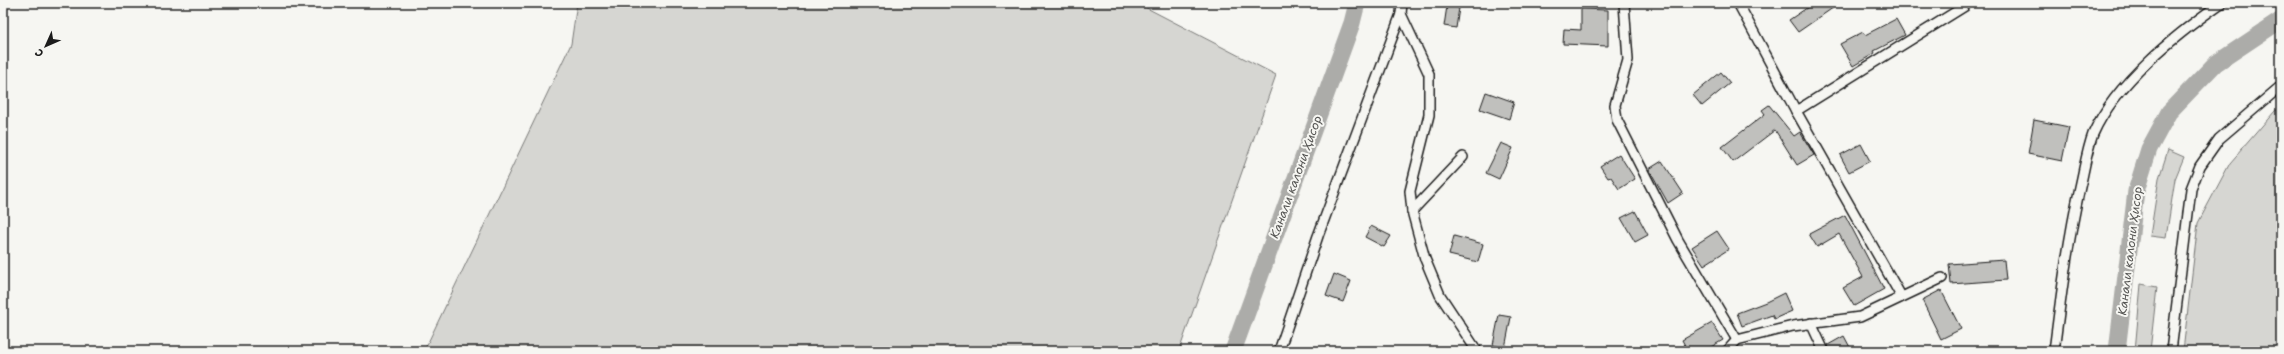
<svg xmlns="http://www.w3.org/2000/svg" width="2284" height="354" viewBox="0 0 2284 354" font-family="'Shantell Sans',sans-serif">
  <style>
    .green { fill: #d6d6d2; stroke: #797977 }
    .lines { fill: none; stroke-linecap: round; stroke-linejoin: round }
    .canal { stroke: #acaca9; stroke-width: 17 }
    .building { fill: #c0c0bd; stroke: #1c1c1c }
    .lane-casing { stroke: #1c1c1c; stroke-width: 12 }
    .lane { stroke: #f6f6f2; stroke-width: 9 }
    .labels { text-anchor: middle; stroke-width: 4; stroke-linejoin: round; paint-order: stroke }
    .water-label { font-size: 12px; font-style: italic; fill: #565654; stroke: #f6f6f2 }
  </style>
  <rect width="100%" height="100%" fill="#f6f6f2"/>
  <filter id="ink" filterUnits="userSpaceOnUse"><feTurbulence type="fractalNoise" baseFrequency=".025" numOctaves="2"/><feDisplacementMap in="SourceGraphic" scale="8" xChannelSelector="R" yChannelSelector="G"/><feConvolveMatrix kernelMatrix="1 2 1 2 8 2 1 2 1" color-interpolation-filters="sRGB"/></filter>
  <g filter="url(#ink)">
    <g class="green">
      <polygon points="577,3 1137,3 1276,75 1179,351 424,351 571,44"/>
      <polygon points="2281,104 2281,351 2183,351 2198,223 2230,163"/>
      <polygon points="2168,150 2184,157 2175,179 2166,238 2150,236 2159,178"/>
      <polygon points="2141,284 2157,287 2150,351 2135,351"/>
    </g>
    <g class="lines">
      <g class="canal">
        <polyline points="1233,351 1352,23 1357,3"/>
        <polyline points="2117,351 2136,191 2149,149 2169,112 2215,64 2281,20"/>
      </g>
    </g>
    <g class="building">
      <polygon points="1814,3 1840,3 1798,32 1789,20"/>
      <polygon points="1447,6 1459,8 1456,28 1444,26"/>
      <polygon points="1581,9 1608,10 1608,46 1563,44 1564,29 1581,30"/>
      <polygon points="1896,19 1905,35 1874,51 1875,53 1853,66 1840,44 1863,32 1865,35"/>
      <polygon points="1721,72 1730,83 1702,106 1693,95"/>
      <polygon points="1486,92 1514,102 1509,119 1480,109"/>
      <polygon points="1769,105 1794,136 1800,132 1814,155 1797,165 1775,130 1733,162 1722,147 1765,114 1762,110"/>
      <polygon points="2034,120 2069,127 2062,161 2028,154"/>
      <polygon points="1501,143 1513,148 1499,179 1486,173"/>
      <polygon points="1861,144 1870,161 1849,172 1840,155"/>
      <polygon points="1619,154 1635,179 1619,189 1611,177 1608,178 1600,166"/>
      <polygon points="1662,161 1683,193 1668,203 1649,169"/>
      <polygon points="1635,211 1648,235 1635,242 1621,218"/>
      <polygon points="1845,215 1884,289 1854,306 1843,288 1863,277 1839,234 1817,247 1809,234"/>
      <polygon points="1371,226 1391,236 1384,247 1365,237"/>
      <polygon points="1717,231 1729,249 1704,265 1692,247"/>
      <polygon points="1454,236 1483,244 1478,262 1449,255"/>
      <polygon points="2004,260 2006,280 1951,284 1949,264"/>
      <polygon points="1334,274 1351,281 1343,302 1326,296"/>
      <polygon points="1941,290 1961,329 1941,339 1922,300"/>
      <polygon points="1784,293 1792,311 1774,319 1772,315 1742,326 1737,313 1766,302"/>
      <polygon points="1499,315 1511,317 1505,348 1493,345"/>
      <polygon points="1712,323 1723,340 1704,351 1688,351 1682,340"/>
      <polygon points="1844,336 1852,351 1830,351 1828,345"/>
    </g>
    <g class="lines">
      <defs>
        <g id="lane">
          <polyline points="1624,3 1628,60 1615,105 1617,120 1678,240 1737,340 1793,326 1860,317 1942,278"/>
          <polyline points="1738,3 1796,111 1901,296"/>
          <polyline points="1401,14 1429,74 1429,115 1410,191 1412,211 1425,259 1440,295 1477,351"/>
          <polyline points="1796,111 1965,6 1963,3"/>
          <polyline points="1412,211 1463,157"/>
          <polyline points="1811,323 1824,351"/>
          <polyline points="1279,351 1318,236 1401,14 1402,3"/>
          <polyline points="1727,351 1737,340"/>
          <path d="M 2054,351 C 2061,296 2068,241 2080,187 C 2084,170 2087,150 2093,134 C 2116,82 2176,35 2221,3"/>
          <polyline points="2171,351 2191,189 2200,166 2219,139 2281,86"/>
        </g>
      </defs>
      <use href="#lane" class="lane-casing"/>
      <use href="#lane" class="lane"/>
    </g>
  </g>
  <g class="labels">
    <g class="water-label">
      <text transform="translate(1296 177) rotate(-70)" y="4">Канали калони Ҳисор</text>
      <text transform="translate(2130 251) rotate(-83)" y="4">Канали калони Ҳисор</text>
    </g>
  </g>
  <rect width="2284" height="354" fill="none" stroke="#f6f6f2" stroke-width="16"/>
  <rect x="8" y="8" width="2268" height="338" fill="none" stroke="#1c1c1c" stroke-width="1.5" filter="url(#ink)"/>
  <g transform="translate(46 46) rotate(225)" stroke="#f6f6f2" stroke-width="3" paint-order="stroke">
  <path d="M0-3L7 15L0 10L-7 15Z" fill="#1c1c1c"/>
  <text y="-6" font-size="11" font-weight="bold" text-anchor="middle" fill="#1c1c1c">С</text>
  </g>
</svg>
